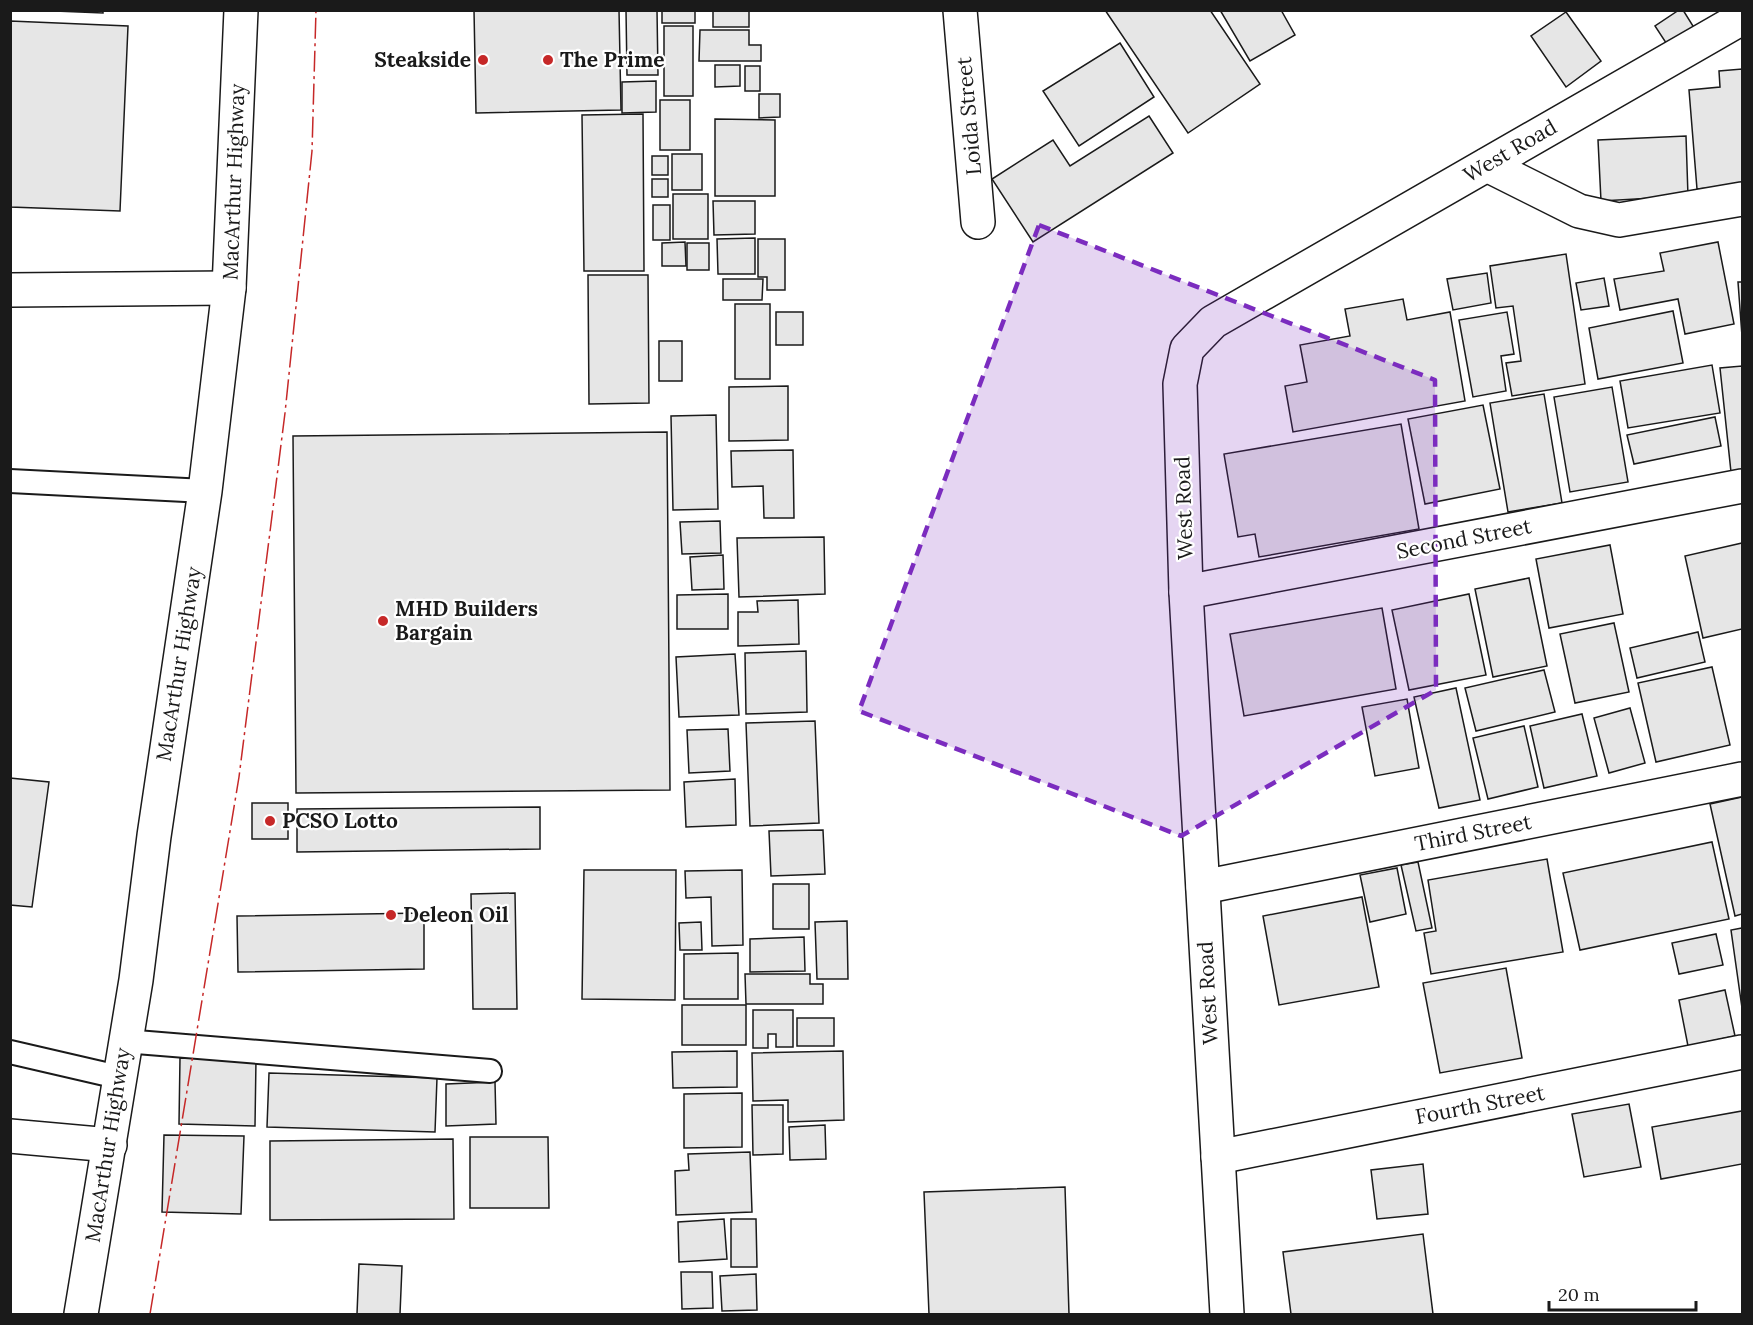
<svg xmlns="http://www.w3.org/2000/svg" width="1753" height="1325" viewBox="0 0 1753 1325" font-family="Lora,serif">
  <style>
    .building { fill: #e6e6e6; stroke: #1a1a1a; stroke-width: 1.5 }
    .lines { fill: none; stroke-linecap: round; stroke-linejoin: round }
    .service-casing { stroke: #1a1a1a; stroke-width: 26 }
    .minor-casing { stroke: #1a1a1a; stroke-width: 36 }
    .trunk-casing { stroke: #1a1a1a; stroke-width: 36 }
    .service { stroke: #fff; stroke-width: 22 }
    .minor { stroke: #fff; stroke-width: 33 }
    .trunk { stroke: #fff; stroke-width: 33 }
    .power { stroke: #c62828; stroke-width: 1.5; stroke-dasharray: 21 4.5 3 4.5; stroke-linecap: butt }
    .marked { fill: #7b2cbf; fill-opacity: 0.2; stroke: #7b2cbf; stroke-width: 4.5; stroke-dasharray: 12 8; stroke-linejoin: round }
    .poi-dot { fill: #c62828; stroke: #fff; stroke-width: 2 }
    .labels { text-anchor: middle; stroke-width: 4.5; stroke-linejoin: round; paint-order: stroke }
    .poi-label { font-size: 21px; font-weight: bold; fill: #1a1a1a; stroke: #fff; text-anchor: start }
    .street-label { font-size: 21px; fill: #1a1a1a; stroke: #fff }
  </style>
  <rect width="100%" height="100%" fill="#fff"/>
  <g class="building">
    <polygon points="30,10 103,10 103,13"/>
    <polygon points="474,10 619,10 621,110 476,113"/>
    <polygon points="626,10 657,10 658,75 627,75"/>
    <rect x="662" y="10" width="33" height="13"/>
    <rect x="713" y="10" width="36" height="17"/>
    <polygon points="1105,10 1210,10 1260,84 1188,133"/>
    <polygon points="1220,10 1281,10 1295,35 1250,61"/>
    <polygon points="1679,10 1683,10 1698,34 1672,52 1655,26"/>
    <polygon points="1566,12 1601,61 1566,87 1531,36"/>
    <polygon points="10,21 128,26 120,211 10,207"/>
    <rect x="664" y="26" width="29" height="70"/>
    <polygon points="700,30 749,30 749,45 761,45 761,61 699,61"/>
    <polygon points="1120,43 1154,97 1079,146 1043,91"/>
    <polygon points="715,65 740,65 740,86 715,87"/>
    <rect x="745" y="66" width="15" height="25"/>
    <polygon points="1742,69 1742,185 1697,189 1689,90 1720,87 1719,71"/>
    <polygon points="656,81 656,112 622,113 622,82"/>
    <polygon points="759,94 780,94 780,117 759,118"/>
    <rect x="660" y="100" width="30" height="50"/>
    <polygon points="643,114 644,271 584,271 582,115"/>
    <polygon points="1149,116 1173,153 1033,242 992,179 1053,140 1070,166"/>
    <polygon points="715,119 775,120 775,196 715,196"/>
    <polygon points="1686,136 1688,196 1601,201 1598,140"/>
    <rect x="672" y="154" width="30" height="36"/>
    <rect x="652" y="156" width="16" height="19"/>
    <rect x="652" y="179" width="16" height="18"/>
    <rect x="673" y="194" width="35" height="45"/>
    <polygon points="713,201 755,201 755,234 714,235"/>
    <rect x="653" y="205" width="17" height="35"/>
    <polygon points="755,238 755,274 718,274 717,239"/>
    <polygon points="758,239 785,239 785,290 767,290 767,277 758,277"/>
    <polygon points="685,242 686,266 662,266 662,243"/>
    <polygon points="1718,242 1734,324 1685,334 1678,299 1620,310 1614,279 1664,271 1660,253"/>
    <rect x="687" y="243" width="22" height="27"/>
    <polygon points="1566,254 1585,384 1512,396 1506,363 1521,361 1513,306 1496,308 1490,266"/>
    <polygon points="1487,273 1491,303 1453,310 1447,279"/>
    <polygon points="588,275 648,275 649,403 589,404"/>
    <polygon points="1604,278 1609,306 1581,310 1576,283"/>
    <polygon points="723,279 763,279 762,300 723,300"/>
    <polygon points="1738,282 1742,282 1742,336"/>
    <polygon points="1403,299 1407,320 1450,312 1465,401 1293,432 1285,386 1307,382 1300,345 1350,336 1345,309"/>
    <rect x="735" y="304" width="35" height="75"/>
    <polygon points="1673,311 1683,363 1598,379 1589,328"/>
    <rect x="776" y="312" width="27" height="33"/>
    <polygon points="1507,312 1514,354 1501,356 1506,391 1473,397 1459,320"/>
    <rect x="659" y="341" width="23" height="40"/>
    <polygon points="1712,365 1720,413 1628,428 1620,381"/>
    <polygon points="1742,366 1742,470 1731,472 1720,368"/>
    <polygon points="788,386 788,440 729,441 729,387"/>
    <polygon points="1612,387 1628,482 1570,492 1554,397"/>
    <polygon points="1544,394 1562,503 1508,512 1490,403"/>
    <polygon points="1483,405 1500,489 1425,504 1408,419"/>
    <polygon points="716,415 718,509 673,510 671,416"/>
    <polygon points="1715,417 1721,446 1634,464 1627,435"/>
    <polygon points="1401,424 1419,529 1259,557 1255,534 1238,537 1224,454"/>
    <polygon points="667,432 670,790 296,793 293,436"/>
    <polygon points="793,450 794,518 764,518 763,486 732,487 731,451"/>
    <polygon points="720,521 721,553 682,554 680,522"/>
    <polygon points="824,537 825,594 739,597 737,538"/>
    <polygon points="1742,543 1742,629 1703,638 1685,556"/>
    <polygon points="1610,545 1623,614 1549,628 1536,559"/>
    <polygon points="723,555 724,589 692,590 690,557"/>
    <polygon points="1529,578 1547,666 1493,677 1475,589"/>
    <polygon points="728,594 728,629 677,629 677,595"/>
    <polygon points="1469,594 1486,675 1409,690 1392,610"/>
    <polygon points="798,600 799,644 738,646 738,612 758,612 757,601"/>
    <polygon points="1382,608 1396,689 1244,716 1230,634"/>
    <polygon points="1614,623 1629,692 1575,703 1560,634"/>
    <polygon points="1698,632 1705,662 1637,678 1630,648"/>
    <polygon points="806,651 807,712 746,714 745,653"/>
    <polygon points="735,654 739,715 679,717 676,657"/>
    <polygon points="1712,667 1730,745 1656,762 1638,683"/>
    <polygon points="1544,670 1555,712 1476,731 1465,688"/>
    <polygon points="1456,688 1480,800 1439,808 1414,697"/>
    <polygon points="1407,699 1419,768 1375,776 1362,707"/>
    <polygon points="1630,708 1645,763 1609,773 1594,718"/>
    <polygon points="1582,714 1597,776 1544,788 1530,726"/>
    <polygon points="815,721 819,823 750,826 746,723"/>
    <polygon points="1524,726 1538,787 1488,799 1473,738"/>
    <polygon points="728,729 730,771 689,773 687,730"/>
    <polygon points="10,778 49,782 32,907 10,905"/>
    <polygon points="735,779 736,825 686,827 684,782"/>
    <polygon points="1742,797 1742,914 1735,916 1710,804"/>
    <rect x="252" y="803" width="36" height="36"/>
    <polygon points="540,807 540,849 297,852 297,809"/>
    <polygon points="823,830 825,874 771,876 769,831"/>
    <polygon points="1712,842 1729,919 1580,950 1563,873"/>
    <polygon points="1547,859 1563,952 1431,974 1424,933 1436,931 1428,880"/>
    <polygon points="1418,862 1432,928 1416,931 1401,865"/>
    <polygon points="1397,868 1406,914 1370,922 1360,875"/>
    <polygon points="584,870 676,870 675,1000 582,999"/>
    <polygon points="742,870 743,945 712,946 711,897 686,898 685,871"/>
    <rect x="773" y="884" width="36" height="45"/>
    <polygon points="515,893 517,1009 473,1009 471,894"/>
    <polygon points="1362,897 1379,987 1279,1005 1263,916"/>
    <polygon points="424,913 424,969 238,972 237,916"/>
    <polygon points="847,921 848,979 817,979 815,922"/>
    <polygon points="701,922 702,950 680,950 679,923"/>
    <polygon points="1742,928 1742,1008 1731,930"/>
    <polygon points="1716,934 1723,965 1679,974 1672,943"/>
    <polygon points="804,937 805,971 750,972 750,939"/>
    <polygon points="738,953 738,999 684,999 684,954"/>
    <polygon points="1506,968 1522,1058 1440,1073 1423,983"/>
    <polygon points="745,974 810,974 810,984 823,984 823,1004 746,1004"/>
    <polygon points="1725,990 1735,1036 1688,1046 1679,1000"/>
    <rect x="682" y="1005" width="64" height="40"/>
    <polygon points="753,1010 793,1010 793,1047 776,1047 776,1034 768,1034 768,1048 753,1048"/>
    <rect x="797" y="1018" width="37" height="28"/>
    <polygon points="737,1051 737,1087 673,1088 672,1052"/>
    <polygon points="843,1051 844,1120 788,1122 788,1100 753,1101 752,1053"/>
    <polygon points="180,1058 256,1059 255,1126 179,1124"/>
    <polygon points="269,1073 437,1078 435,1132 267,1127"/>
    <polygon points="495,1082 496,1124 446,1126 446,1084"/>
    <polygon points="742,1093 742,1147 684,1148 684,1094"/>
    <polygon points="1629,1104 1641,1167 1584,1177 1572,1114"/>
    <polygon points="752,1105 783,1105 783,1154 753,1155"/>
    <polygon points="1742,1111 1742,1164 1661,1179 1652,1127"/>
    <polygon points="825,1125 826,1159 790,1160 789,1127"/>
    <polygon points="164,1135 244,1136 241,1214 162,1212"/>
    <polygon points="470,1137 548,1137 549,1208 470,1208"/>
    <polygon points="453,1139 454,1219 270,1220 270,1141"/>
    <polygon points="750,1152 752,1212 676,1215 675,1171 689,1170 688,1154"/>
    <polygon points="1423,1164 1428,1214 1377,1219 1371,1170"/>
    <polygon points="1065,1187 1069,1314 929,1314 924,1192"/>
    <polygon points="724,1219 727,1259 679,1262 678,1222"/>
    <polygon points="731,1219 756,1219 757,1267 731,1267"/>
    <polygon points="1423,1234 1433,1314 1291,1314 1283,1252"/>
    <polygon points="359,1264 402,1266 400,1314 357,1314"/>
    <polygon points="681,1272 712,1272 713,1308 682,1309"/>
    <polygon points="756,1274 757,1310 722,1311 720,1276"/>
  </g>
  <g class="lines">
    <defs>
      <g id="service">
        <polyline points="10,481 205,491"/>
        <polyline points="124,1041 490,1071"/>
        <polyline points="10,1052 118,1077"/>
      </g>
      <g id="minor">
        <polyline points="960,10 978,222"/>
        <polyline points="1487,165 1579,211 1619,220 1742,199"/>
        <polyline points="10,290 229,288"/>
        <polyline points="1186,592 1742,486"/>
        <polyline points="1203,887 1742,779"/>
        <polyline points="10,1136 110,1145"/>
        <polyline points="1218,1157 1742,1052"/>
        <polyline points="1227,1314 1186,592 1180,384 1187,349 1213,322 1742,18"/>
      </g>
      <polyline id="trunk" points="81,1314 136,980 154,836 205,491 229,288 241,10"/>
    </defs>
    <use href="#service" class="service-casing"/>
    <use href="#minor" class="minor-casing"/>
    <use href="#trunk" class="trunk-casing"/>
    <use href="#service" class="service"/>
    <use href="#minor" class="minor"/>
    <use href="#trunk" class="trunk"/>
    <polyline class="power" points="150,1314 239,777 285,413 312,151 316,10"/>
  </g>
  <path class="marked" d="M 1039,225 L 1435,380 L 1436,690 L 1181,836 L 859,711 Z"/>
  <g class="poi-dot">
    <circle cx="483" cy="60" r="6"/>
    <circle cx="548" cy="60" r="6"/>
    <circle cx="383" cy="621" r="6"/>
    <circle cx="270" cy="821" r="6"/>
    <circle cx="391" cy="915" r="6"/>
  </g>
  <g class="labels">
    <g class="poi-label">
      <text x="471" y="67" text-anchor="end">Steakside</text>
      <text x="560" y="67">The Prime</text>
      <text x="395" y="616">MHD Builders<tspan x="395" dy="24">Bargain</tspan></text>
      <text x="282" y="828">PCSO Lotto</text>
      <text x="403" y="922">Deleon Oil</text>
    </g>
    <g class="street-label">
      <text transform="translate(969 116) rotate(-95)" y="7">Loida Street</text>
      <text transform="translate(1510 151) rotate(-30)" y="7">West Road</text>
      <text transform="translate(234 182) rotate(-88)" y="7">MacArthur Highway</text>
      <text transform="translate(1184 508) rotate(-92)" y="7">West Road</text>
      <text transform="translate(1464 539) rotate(-11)" y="7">Second Street</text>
      <text transform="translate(179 664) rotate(-81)" y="7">MacArthur Highway</text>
      <text transform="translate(1473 833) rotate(-11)" y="7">Third Street</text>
      <text transform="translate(1208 993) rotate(-93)" y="7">West Road</text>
      <text transform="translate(1480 1105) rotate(-11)" y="7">Fourth Street</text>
      <text transform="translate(108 1145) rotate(-81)" y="7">MacArthur Highway</text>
    </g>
  </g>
  <rect width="1753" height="1325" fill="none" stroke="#1a1a1a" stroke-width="24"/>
  <path d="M1549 1301v9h147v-9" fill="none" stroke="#1a1a1a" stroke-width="3"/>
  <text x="1558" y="1301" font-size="18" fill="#1a1a1a" stroke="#ffffff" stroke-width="4.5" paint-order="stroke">20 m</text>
</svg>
